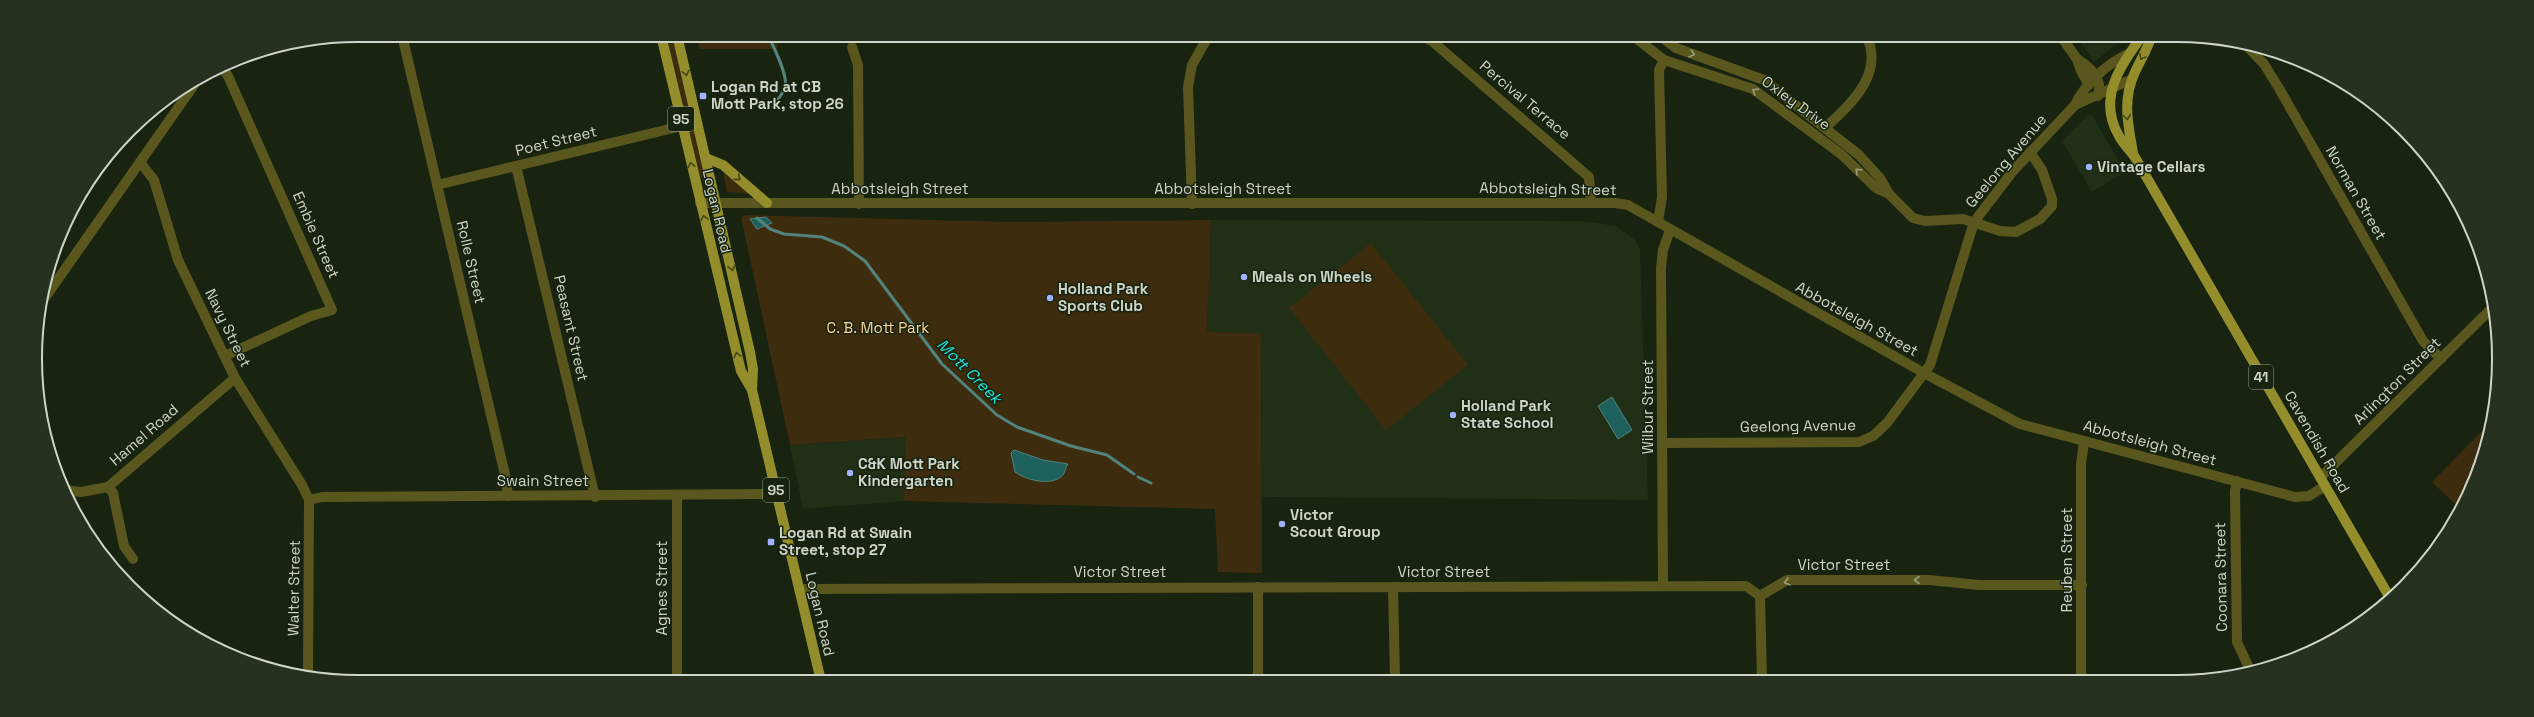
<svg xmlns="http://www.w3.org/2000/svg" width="2534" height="717" viewBox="0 0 2534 717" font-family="'Space Grotesk',sans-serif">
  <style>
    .built { fill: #212f17 }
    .green { fill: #3d2c0e }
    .water { fill: #1d605c; stroke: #52837d }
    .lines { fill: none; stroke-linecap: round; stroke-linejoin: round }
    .stream { stroke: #52837d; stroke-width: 3 }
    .minor { stroke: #5a571e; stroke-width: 10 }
    .tertiary { stroke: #5a571e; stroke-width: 10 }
    .primary { stroke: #948d2c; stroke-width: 10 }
    .oneway { stroke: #999c7c }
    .oneway2 { stroke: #43481a }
    .poi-dot { fill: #9fb3fd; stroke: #182310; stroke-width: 1.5 }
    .labels { text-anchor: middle; stroke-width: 3; stroke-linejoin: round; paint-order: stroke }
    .shield { fill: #182310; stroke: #97a092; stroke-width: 1 }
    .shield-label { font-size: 14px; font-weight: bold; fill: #cdd5c9 }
    .poi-label { font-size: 15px; font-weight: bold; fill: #cdd5c9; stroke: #182310; text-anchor: start }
    .street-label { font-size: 15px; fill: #cdd5c9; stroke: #182310 }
    .park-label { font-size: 15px; fill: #f9d49b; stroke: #182310 }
    .water-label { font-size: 16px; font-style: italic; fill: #20e5db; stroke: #182310 }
    .rim { fill: none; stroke: #cdd5c9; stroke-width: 2 }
  </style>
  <rect width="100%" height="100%" fill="#182310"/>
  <g class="built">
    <polygon points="2076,35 2128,35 2094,62"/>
    <polygon points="2088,115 2092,115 2125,172 2092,192 2062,141"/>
    <polygon points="1211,220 1583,221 1616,226 1634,239 1640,249 1648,500 1262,497 1261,334 1207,332"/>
    <polygon points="905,437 904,501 803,509 790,445"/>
  </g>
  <g class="green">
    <polygon points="696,35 781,35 777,49 699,49"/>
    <polygon points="674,43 708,185 707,187 698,173 668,44"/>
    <polygon points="723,172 750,194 727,192"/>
    <polygon points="747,215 1010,222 1211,220 1207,332 1261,333 1262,573 1218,572 1215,509 904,501 905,437 790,445 741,217"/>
    <polygon points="1371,243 1468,365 1386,430 1289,308"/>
    <polygon points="2493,420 2466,502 2460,509 2432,482"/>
  </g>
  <g class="water">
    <polygon points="766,217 772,223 757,229 750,219"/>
    <polygon points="1612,397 1632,430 1618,439 1598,406"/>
    <path d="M 1014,450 L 1043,460 L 1068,464 C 1065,467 1066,471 1063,475 C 1052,487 1026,480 1015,472 L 1011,453 Z"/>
  </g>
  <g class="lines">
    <g class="stream">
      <path d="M 768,35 C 773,46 789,76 785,88 C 782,95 776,101 773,107"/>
      <polyline points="757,218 770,229 784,234 822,237 844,246 865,261 942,364 997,415 1017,427 1071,446 1107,455 1134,474"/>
      <polyline points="1138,477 1151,483"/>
    </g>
    <g class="minor">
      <polyline points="402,35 506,479 508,496"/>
      <polyline points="1345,35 1419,35 1432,41 1589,177 1591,203"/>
      <polyline points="1632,35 1664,60 1753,89 1841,154 1876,188 1889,194"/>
      <polyline points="1659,35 1676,48 1764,80 1859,155 1880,178 1889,194 1913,218 1925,221 1963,219 2000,231 2016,232 2040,219 2052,206 2052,199 2042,170 2030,152"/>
      <polyline points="2060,35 2077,59 2081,71 2089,85"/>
      <polyline points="2244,43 2264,64 2280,90 2423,341 2441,359"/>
      <polyline points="852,47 858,65 859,204"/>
      <path d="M 2077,59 C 2091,68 2103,78 2098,96"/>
      <polyline points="222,67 228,76 332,310 311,316 225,356"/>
      <polyline points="2075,105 2132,79"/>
      <path d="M 1826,127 C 1852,103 1885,73 1866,35"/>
      <polyline points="140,162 154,180 178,260 235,378 302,485 309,500 308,677"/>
      <polyline points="516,166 595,497"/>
      <polyline points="437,185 682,126"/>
      <polyline points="1192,204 1188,87 1192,65 1209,35"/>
      <polyline points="1658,222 1662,197 1659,70 1664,60"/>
      <path d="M 1663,443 L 1859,442 L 1873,436 L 1887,423 L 1930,365 L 1974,222 L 2013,171 L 2075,105 C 2085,83 2108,63 2130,53"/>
      <polyline points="2320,478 2494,306"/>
      <polyline points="2237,481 2235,491 2237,642 2250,670"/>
      <polyline points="108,487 113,493 124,546 133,559"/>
      <polyline points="64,490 81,492 108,487 235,378"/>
      <polyline points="677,495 677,682"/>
      <polyline points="309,500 322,497 777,494"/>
      <polyline points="1663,586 1661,268 1663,250 1670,230"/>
      <polyline points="1258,587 1258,681"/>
      <polyline points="1393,587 1395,680"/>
      <polyline points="799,589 1746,586 1760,596"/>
      <polyline points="1760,596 1787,580 1929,580 1979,585 2082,585"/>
      <polyline points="1760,596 1762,680"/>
      <polyline points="2081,679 2081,464 2084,442"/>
    </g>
    <g class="tertiary">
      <polyline points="700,203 1615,203 1628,205 1924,373 2020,424 2295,497 2309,496 2325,486"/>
      <polyline points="42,302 194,85"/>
    </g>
    <g class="primary">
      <polyline points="661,35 741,371 752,390 821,681"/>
      <polyline points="677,35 750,352 753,369 752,390"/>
      <path d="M 2143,35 C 2120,65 2097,99 2119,136 C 2123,144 2131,151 2136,159 L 2390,598"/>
      <path d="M 2133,153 C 2128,124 2122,100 2135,72 C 2141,59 2148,48 2152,35"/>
      <polyline points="706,158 723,165 767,203"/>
    </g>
  </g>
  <defs><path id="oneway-chevron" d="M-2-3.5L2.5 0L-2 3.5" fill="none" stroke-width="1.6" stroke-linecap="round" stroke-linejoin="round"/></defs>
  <g class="oneway">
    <use href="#oneway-chevron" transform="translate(1692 54) rotate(18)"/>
    <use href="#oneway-chevron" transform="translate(1755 91) rotate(-148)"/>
    <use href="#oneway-chevron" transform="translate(1858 171) rotate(-136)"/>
    <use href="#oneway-chevron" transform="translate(1917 580) rotate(-180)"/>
    <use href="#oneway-chevron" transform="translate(1787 582) rotate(165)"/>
  </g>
  <g class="oneway2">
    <use href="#oneway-chevron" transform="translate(2142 57) rotate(118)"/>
    <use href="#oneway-chevron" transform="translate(686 73) rotate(77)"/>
    <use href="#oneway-chevron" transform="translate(2127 117) rotate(83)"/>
    <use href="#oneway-chevron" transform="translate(691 165) rotate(-103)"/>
    <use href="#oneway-chevron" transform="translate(738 178) rotate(40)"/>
    <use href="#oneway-chevron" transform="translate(704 218) rotate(-103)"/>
    <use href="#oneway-chevron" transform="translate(732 268) rotate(76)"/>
    <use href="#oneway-chevron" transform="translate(737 355) rotate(-104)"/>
  </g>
  <g class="poi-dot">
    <rect x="699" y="92" width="8" height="8" rx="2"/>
    <circle cx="2089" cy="167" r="4"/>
    <circle cx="1244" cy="277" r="4"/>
    <circle cx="1050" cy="298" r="4"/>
    <circle cx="1453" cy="415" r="4"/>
    <circle cx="850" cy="473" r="4"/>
    <circle cx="1282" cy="524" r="4"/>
    <rect x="767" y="538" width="8" height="8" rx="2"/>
  </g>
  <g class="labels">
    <g class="shield">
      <rect x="668" y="107" width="26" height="24" rx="3"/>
      <rect x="2249" y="365" width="24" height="24" rx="3"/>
      <rect x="763" y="478" width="26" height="24" rx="3"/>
    </g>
    <g class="shield-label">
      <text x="681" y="124">95</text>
      <text x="2261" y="382">41</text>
      <text x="776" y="495">95</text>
    </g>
    <g class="poi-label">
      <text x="711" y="92">Logan Rd at CB<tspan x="711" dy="17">Mott Park, stop 26</tspan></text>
      <text x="2097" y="172">Vintage Cellars</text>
      <text x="1252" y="282">Meals on Wheels</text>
      <text x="1058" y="294">Holland Park<tspan x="1058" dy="17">Sports Club</tspan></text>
      <text x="1461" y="411">Holland Park<tspan x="1461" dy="17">State School</tspan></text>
      <text x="858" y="469">C&amp;K Mott Park<tspan x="858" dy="17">Kindergarten</tspan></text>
      <text x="1290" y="520">Victor<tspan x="1290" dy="17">Scout Group</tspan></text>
      <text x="779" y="538">Logan Rd at Swain<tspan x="779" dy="17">Street, stop 27</tspan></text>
    </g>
    <g class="street-label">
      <text transform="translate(1525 100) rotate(40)" y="5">Percival Terrace</text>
      <text transform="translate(1796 103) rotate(36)" y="5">Oxley Drive</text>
      <text transform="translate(556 141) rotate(-14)" y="5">Poet Street</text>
      <text transform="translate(2006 161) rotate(-50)" y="5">Geelong Avenue</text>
      <text x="900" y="194">Abbotsleigh Street</text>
      <text x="1223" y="194">Abbotsleigh Street</text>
      <text transform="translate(1548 189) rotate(1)" y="5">Abbotsleigh Street</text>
      <text transform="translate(2356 193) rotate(60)" y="5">Norman Street</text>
      <text transform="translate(717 211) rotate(77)" y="5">Logan Road</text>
      <text transform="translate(316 235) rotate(66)" y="5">Embie Street</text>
      <text transform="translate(471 262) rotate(77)" y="5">Rolle Street</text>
      <text transform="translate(1857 319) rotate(29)" y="5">Abbotsleigh Street</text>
      <text transform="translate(228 328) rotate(64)" y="5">Navy Street</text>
      <text transform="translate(571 328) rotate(77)" y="5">Peasant Street</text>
      <text transform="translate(2397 381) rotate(-45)" y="5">Arlington Street</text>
      <text transform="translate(1648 407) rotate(-90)" y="5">Wilbur Street</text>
      <text transform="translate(1798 426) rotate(-1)" y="5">Geelong Avenue</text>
      <text transform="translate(144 435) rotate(-41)" y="5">Hamel Road</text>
      <text transform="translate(2317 442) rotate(60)" y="5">Cavendish Road</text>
      <text transform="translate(2150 443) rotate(15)" y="5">Abbotsleigh Street</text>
      <text x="543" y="486">Swain Street</text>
      <text transform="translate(2067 560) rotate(-90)" y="5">Reuben Street</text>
      <text x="1844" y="570">Victor Street</text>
      <text x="1120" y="577">Victor Street</text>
      <text x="1444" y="577">Victor Street</text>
      <text transform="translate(2221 577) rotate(-91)" y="5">Coonara Street</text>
      <text transform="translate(294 588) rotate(-89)" y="5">Walter Street</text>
      <text transform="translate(662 588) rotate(-90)" y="5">Agnes Street</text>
      <text transform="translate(820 614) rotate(77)" y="5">Logan Road</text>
    </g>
    <g class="park-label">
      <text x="878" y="333">C. B. Mott Park</text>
    </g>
    <g class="water-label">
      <text transform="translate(970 371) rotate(45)" y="6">Mott Creek</text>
    </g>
  </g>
  <path d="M0 0H2534V717H0ZM358 42H2176A316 316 0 0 1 2492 358V359A316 316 0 0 1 2176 675H358A316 316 0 0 1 42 359V358A316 316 0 0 1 358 42Z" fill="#26311f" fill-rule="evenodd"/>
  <path class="rim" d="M358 42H2176A316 316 0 0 1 2492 358V359A316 316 0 0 1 2176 675H358A316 316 0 0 1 42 359V358A316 316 0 0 1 358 42Z"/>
</svg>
